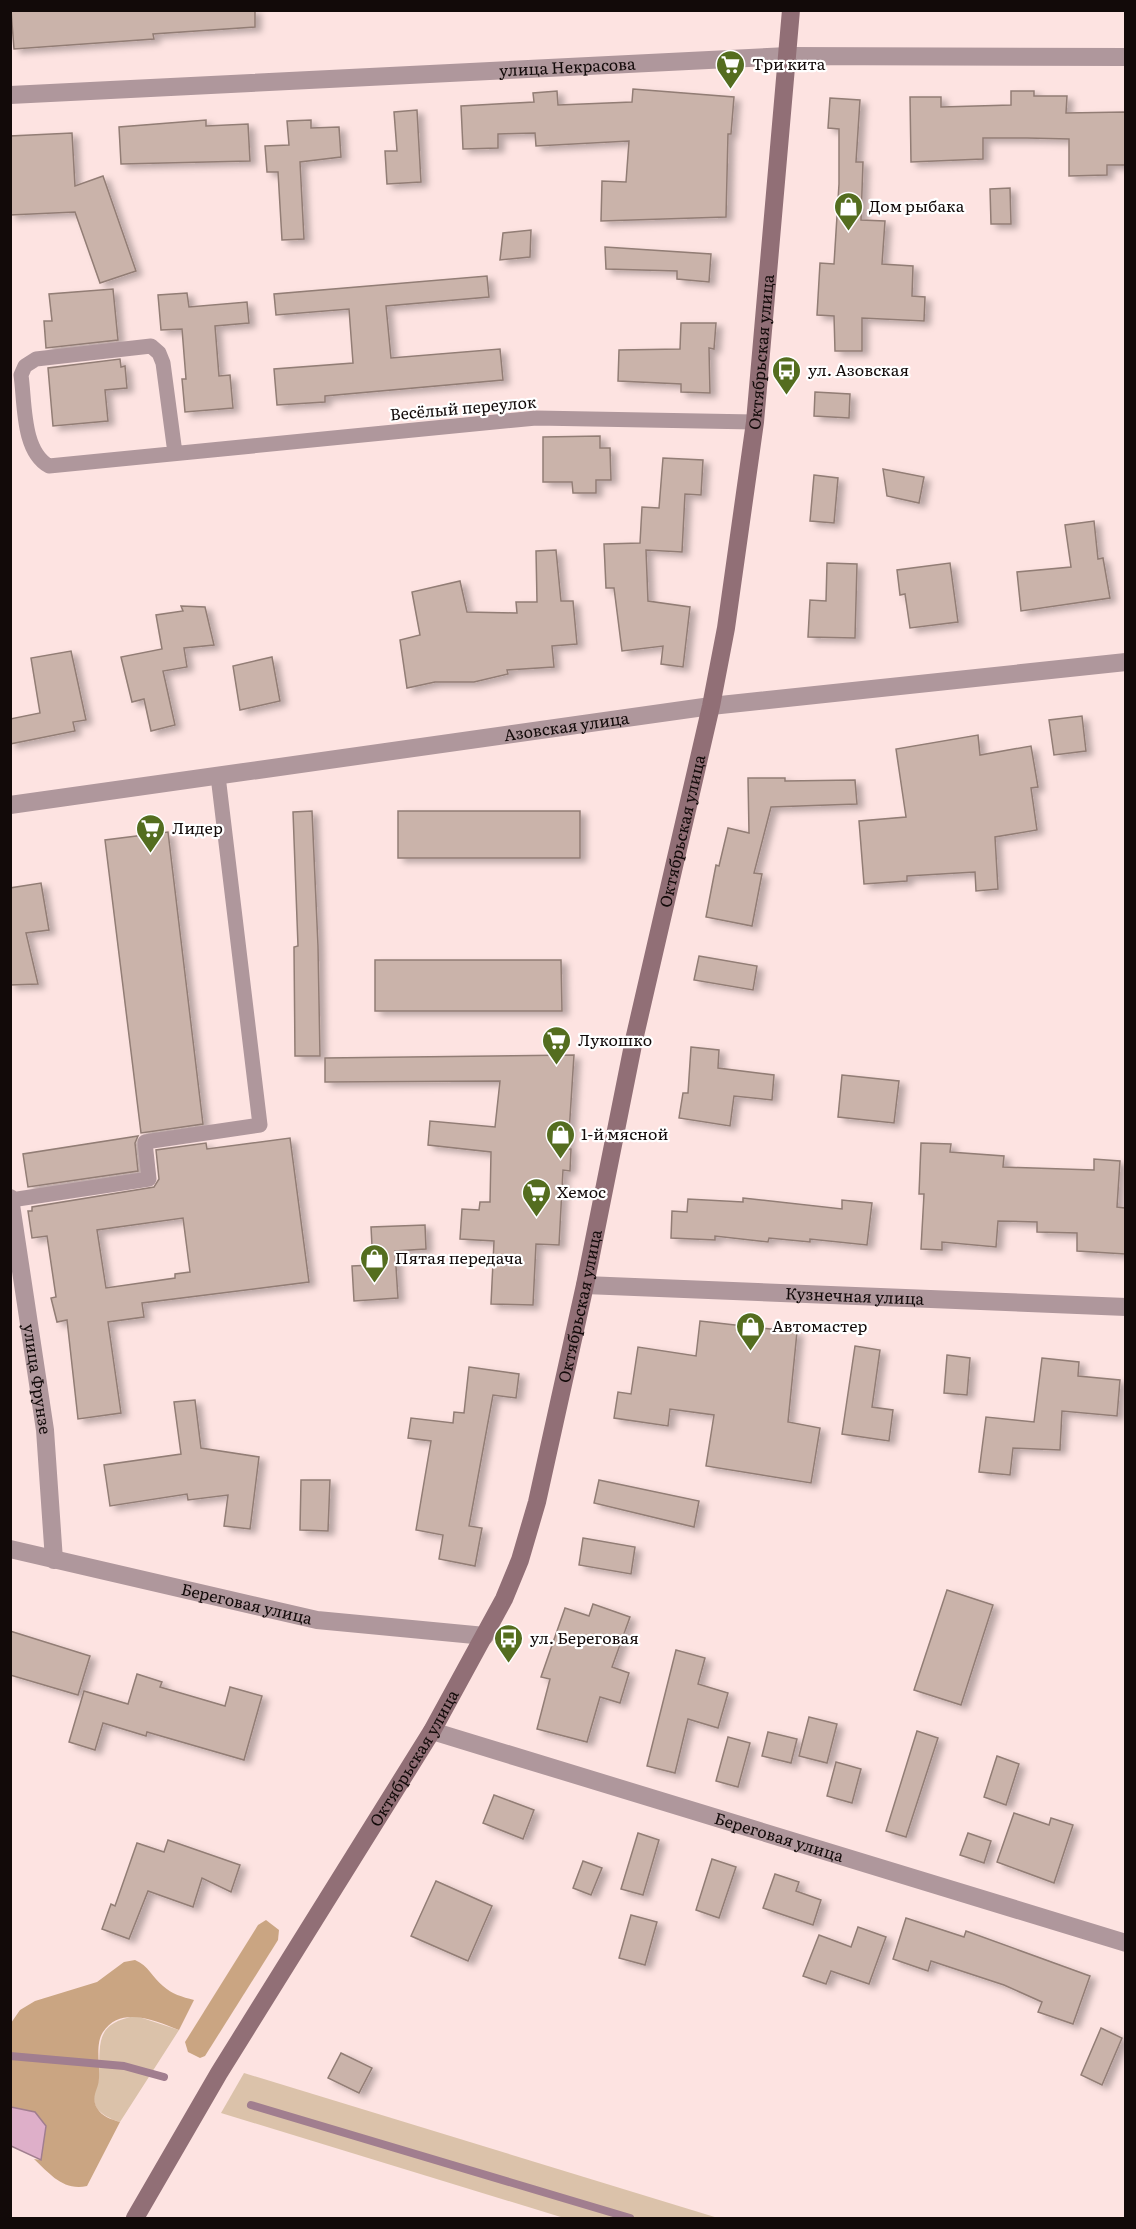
<svg xmlns="http://www.w3.org/2000/svg" width="1136" height="2229" viewBox="0 0 1136 2229" font-family="Literata,serif">
  <style>
    .green { fill: #dbc2aa }
    .forest { fill: #caa582 }
    .water { fill: #deafc9; stroke: #a17e8f; stroke-width: 1.5 }
    .lines { fill: none; stroke-linecap: round; stroke-linejoin: round }
    .stream { stroke: #a17e8f; stroke-width: 8 }
    .building { fill: #cab3aa; stroke: #927d75; stroke-width: 1.5; fill-rule: evenodd; filter: url(#shadow) }
    .lane { stroke: #af979c; stroke-width: 15 }
    .street { stroke: #af979c; stroke-width: 18 }
    .secondary { stroke: #916f76; stroke-width: 18 }
    .labels { text-anchor: middle; stroke-width: 4.5; stroke-linejoin: round; paint-order: stroke }
    .poi-label { font-size: 16px; fill: #120a09; stroke: #fff; text-anchor: start }
    .street-label { font-size: 16px; fill: #120a09; stroke: #fff }
  </style>
  <defs>
    <filter id="shadow"><feDropShadow dx="6" dy="4" stdDeviation="3" flood-color="#0004"/></filter>
  </defs>
  <rect width="100%" height="100%" fill="#fde3e1"/>
  <g class="green">
    <path d="M 136,2016 L 179,2030 L 120,2122 C 108,2118 92,2111 94,2095 C 94,2088 99,2084 99,2077 C 100,2042 95,2023 136,2016 Z"/>
    <polygon points="244,2073 718,2218 564,2218 221,2113"/>
  </g>
  <g class="forest">
    <polygon points="266,1920 279,1930 278,1940 205,2056 200,2058 188,2052 185,2042 258,1925"/>
    <path d="M 135,1960 C 149,1966 152,1977 163,1986 C 172,1994 182,1997 194,2000 L 179,2030 C 156,2021 121,2005 103,2032 C 95,2044 100,2064 99,2078 C 99,2089 90,2096 97,2108 C 102,2117 111,2119 120,2122 L 87,2186 C 63,2191 50,2174 34,2159 L 41,2160 L 35,2112 L 11,2107 L 11,2023 L 20,2010 L 35,2001 L 97,1982 L 124,1962 Z"/>
  </g>
  <polygon class="water" points="11,2107 35,2112 46,2126 41,2160 11,2146"/>
  <g class="lines">
    <g class="stream">
      <polyline points="10,2056 124,2066 164,2077"/>
      <polyline points="251,2105 630,2218"/>
    </g>
  </g>
  <g class="building">
    <polygon points="11,10 255,10 255,27 153,34 154,39 14,49"/>
    <polygon points="633,89 734,97 731,134 728,134 726,217 601,221 602,181 626,182 629,141 536,146 535,133 498,134 498,148 463,149 461,106 534,102 533,93 557,91 558,105 632,102"/>
    <polygon points="1011,91 1034,91 1034,96 1067,96 1066,113 1125,112 1125,165 1107,165 1107,175 1069,176 1069,139 1027,138 983,138 983,159 911,162 910,97 941,97 941,107 1011,105"/>
    <polygon points="830,98 860,100 856,162 863,162 861,220 885,221 882,264 913,266 912,296 925,297 924,321 862,318 862,351 835,351 834,316 817,315 820,263 834,264 839,184 839,129 828,128"/>
    <polygon points="417,110 421,182 387,184 385,151 397,151 394,112"/>
    <polygon points="206,120 206,126 248,124 250,161 121,164 119,127"/>
    <polygon points="311,120 311,128 339,127 341,157 300,162 304,239 282,240 278,172 267,172 265,146 289,145 287,121"/>
    <polygon points="72,133 75,186 103,176 136,271 100,283 75,212 10,215 10,136"/>
    <polygon points="1010,188 1011,224 991,224 990,189"/>
    <polygon points="531,230 530,257 500,260 503,233"/>
    <polygon points="605,247 711,254 709,282 677,279 677,271 606,269"/>
    <polygon points="487,276 489,297 386,306 391,358 500,349 503,380 325,396 325,402 277,405 274,369 353,363 349,309 276,315 274,294"/>
    <polygon points="113,289 118,340 46,348 44,321 52,321 49,294"/>
    <polygon points="187,293 189,307 247,302 249,323 215,326 219,376 230,375 233,408 185,412 182,379 186,379 182,329 161,330 158,295"/>
    <polygon points="681,323 716,323 714,349 709,348 710,393 681,392 681,384 618,381 619,350 680,349"/>
    <polygon points="120,359 121,367 125,366 127,388 105,390 108,421 53,426 48,368"/>
    <polygon points="815,392 850,394 849,418 814,416"/>
    <polygon points="600,436 600,448 610,448 611,480 596,480 596,493 573,493 572,482 543,482 543,437"/>
    <polygon points="663,458 703,460 701,495 685,494 682,552 646,550 648,601 690,607 683,667 661,664 663,646 622,651 614,588 606,588 604,544 640,543 642,507 659,508"/>
    <polygon points="883,469 924,477 919,503 887,496"/>
    <polygon points="814,475 838,478 834,523 810,521"/>
    <polygon points="1094,521 1098,559 1103,558 1110,598 1021,611 1017,572 1071,567 1065,525"/>
    <polygon points="556,550 561,601 573,601 577,644 552,646 554,667 507,670 508,674 474,682 435,682 407,688 400,640 420,635 412,592 460,581 467,612 517,613 516,602 537,602 536,551"/>
    <polygon points="827,563 857,564 855,638 808,637 810,600 826,601"/>
    <polygon points="950,563 958,622 910,628 905,594 900,595 897,570"/>
    <polygon points="181,606 205,607 214,645 184,648 187,667 163,671 175,725 151,731 144,699 132,702 121,657 162,649 156,615 183,611"/>
    <polygon points="71,651 86,720 73,722 75,731 10,744 10,719 40,713 31,658"/>
    <polygon points="272,657 280,701 240,710 233,666"/>
    <polygon points="1082,716 1086,751 1054,755 1049,720"/>
    <polygon points="978,735 980,755 1031,746 1038,787 1031,788 1037,830 995,837 998,889 976,891 975,872 907,876 907,881 864,884 859,821 906,817 896,749"/>
    <polygon points="748,778 785,778 785,781 855,780 857,804 771,807 754,873 762,874 752,926 706,917 716,865 719,866 728,828 749,833"/>
    <polygon points="312,811 318,946 320,1056 295,1056 294,947 298,946 293,812"/>
    <rect x="398" y="811" width="182" height="47"/>
    <polygon points="168,832 203,1124 141,1133 105,840"/>
    <polygon points="41,883 49,930 26,933 38,984 10,985 10,888"/>
    <polygon points="699,956 757,966 753,990 694,980"/>
    <polygon points="375,960 561,960 562,1011 375,1011"/>
    <polygon points="691,1047 719,1050 718,1068 774,1075 772,1100 734,1096 730,1126 679,1118 683,1093 688,1093"/>
    <polygon points="574,1055 568,1149 571,1149 570,1171 563,1170 559,1245 536,1244 533,1305 491,1304 494,1241 460,1239 462,1209 479,1210 480,1202 490,1202 491,1152 428,1145 430,1121 495,1127 500,1081 325,1082 325,1058"/>
    <polygon points="842,1075 899,1081 894,1123 838,1117"/>
    <polygon points="138,1136 135,1143 138,1171 28,1187 23,1154"/>
    <path d="M 290,1138 L 309,1282 L 142,1303 L 144,1317 L 108,1322 L 121,1413 L 78,1419 L 67,1320 L 57,1322 L 51,1298 L 56,1297 L 47,1236 L 32,1238 L 28,1211 L 32,1211 L 32,1207 L 154,1187 L 159,1179 L 156,1150 L 206,1143 L 207,1149 ZM 183,1218 L 190,1272 L 175,1274 L 175,1278 L 106,1288 L 97,1230 Z"/>
    <polygon points="921,1143 951,1144 950,1152 1004,1156 1003,1167 1094,1170 1094,1159 1120,1161 1117,1207 1125,1208 1125,1254 1077,1251 1077,1233 1037,1232 1037,1222 998,1221 996,1247 942,1242 942,1250 921,1249 924,1194 919,1194"/>
    <polygon points="743,1198 842,1209 842,1200 872,1203 867,1245 810,1239 810,1242 769,1238 768,1242 715,1236 715,1240 671,1238 672,1211 687,1212 688,1199 743,1202"/>
    <polygon points="425,1225 426,1249 395,1251 398,1298 354,1301 352,1266 373,1265 371,1227"/>
    <polygon points="700,1321 797,1332 788,1422 820,1428 811,1483 706,1466 714,1415 670,1409 668,1426 614,1418 618,1392 631,1394 638,1347 696,1356"/>
    <polygon points="855,1346 880,1350 872,1407 893,1410 889,1441 842,1434"/>
    <polygon points="947,1355 970,1358 967,1395 944,1393"/>
    <polygon points="1042,1358 1079,1362 1078,1376 1120,1380 1117,1416 1062,1411 1060,1450 1013,1448 1010,1475 979,1472 986,1417 1034,1422"/>
    <polygon points="469,1367 519,1374 516,1398 493,1395 469,1526 482,1528 475,1566 439,1559 443,1535 416,1530 431,1441 408,1438 411,1418 453,1423 454,1412 464,1413"/>
    <polygon points="195,1400 201,1448 259,1457 250,1529 224,1526 228,1495 188,1500 187,1494 110,1506 104,1465 181,1454 174,1402"/>
    <polygon points="301,1480 330,1480 328,1531 300,1530"/>
    <polygon points="599,1480 699,1501 694,1527 594,1503"/>
    <polygon points="583,1538 635,1547 631,1574 579,1565"/>
    <polygon points="947,1590 993,1605 961,1705 914,1690"/>
    <polygon points="593,1604 630,1617 612,1667 629,1673 620,1703 600,1697 587,1742 537,1729 550,1679 541,1677 565,1608 589,1616"/>
    <polygon points="10,1631 90,1656 78,1695 10,1675"/>
    <polygon points="676,1650 705,1658 698,1684 728,1693 718,1728 688,1719 675,1773 647,1766"/>
    <polygon points="137,1674 162,1682 160,1687 225,1706 230,1687 262,1696 244,1760 147,1732 146,1736 103,1723 95,1750 69,1742 84,1691 128,1704"/>
    <polygon points="809,1717 837,1724 827,1763 799,1756"/>
    <polygon points="917,1731 938,1738 906,1837 886,1831"/>
    <polygon points="768,1732 797,1739 791,1763 762,1756"/>
    <polygon points="728,1737 750,1743 738,1787 716,1781"/>
    <polygon points="997,1756 1019,1764 1006,1805 984,1797"/>
    <polygon points="836,1762 861,1769 852,1803 827,1796"/>
    <polygon points="494,1795 534,1810 523,1839 483,1823"/>
    <polygon points="1014,1813 1049,1825 1051,1818 1073,1825 1054,1883 997,1862"/>
    <polygon points="638,1833 659,1840 643,1895 621,1889"/>
    <polygon points="968,1833 991,1841 984,1863 960,1855"/>
    <polygon points="168,1840 240,1865 231,1892 202,1878 193,1907 148,1891 129,1939 102,1929 111,1904 115,1906 137,1843 164,1852"/>
    <polygon points="712,1859 736,1867 719,1918 696,1910"/>
    <polygon points="583,1861 602,1868 591,1895 573,1888"/>
    <polygon points="775,1874 799,1882 796,1891 821,1900 813,1925 763,1908"/>
    <polygon points="436,1881 492,1906 468,1961 411,1936"/>
    <polygon points="631,1915 657,1922 645,1965 619,1958"/>
    <polygon points="906,1918 964,1937 966,1931 1090,1976 1073,2024 1038,2012 1042,2002 1004,1985 931,1961 928,1971 893,1959"/>
    <polygon points="858,1927 886,1937 869,1984 831,1971 826,1984 803,1976 819,1935 851,1947"/>
    <polygon points="1101,2028 1122,2038 1102,2085 1081,2075"/>
    <polygon points="341,2053 372,2068 359,2093 328,2078"/>
  </g>
  <g class="lines">
    <g class="lane">
      <path d="M 175,453 L 163,363 L 159,353 L 151,346 L 36,359 L 25,366 L 21,375 C 25,403 22,451 49,466 L 536,418 L 755,422"/>
      <polyline points="11,1200 149,1179 145,1142 260,1125 218,776"/>
    </g>
    <g class="street">
      <path id="s1" d="M 10,95 L 788,56 L 1126,57"/>
      <path id="s2" d="M 10,805 L 711,706 L 1126,662"/>
      <path id="s3" d="M 10,1198 L 45,1430 L 54,1560"/>
      <path id="s4" d="M 585,1285 L 1126,1307"/>
      <path id="s5" d="M 10,1549 L 317,1620 L 485,1636"/>
      <path id="s6" d="M 432,1731 L 1126,1943"/>
    </g>
    <path class="secondary" id="s7" d="M 135,2218 L 219,2073 L 432,1731 L 504,1599 L 520,1560 L 537,1502 L 585,1285 L 634,1040 L 711,706 L 726,628 L 755,422 L 791,10"/>
  </g>
  <defs>
    <symbol id="supermarket-pin" viewBox="-11 -11 22 30"><path d="M0 17L-7.5 6A9.5 9.5 0 1 1 7.5 6Z" fill="#546d1f" stroke="#fff"/><path d="M-6-5.5h2.5l.6 2H6L4.5 2H-2.5L-4.4-4H-6ZM-1.5 3.2a1.3 1.3 0 1 0 .1 0ZM3 3.2a1.3 1.3 0 1 0 .1 0Z" fill="#fff"/></symbol>
    <symbol id="shop-pin" viewBox="-11 -11 22 30"><path d="M0 17L-7.5 6A9.5 9.5 0 1 1 7.5 6Z" fill="#546d1f" stroke="#fff"/><path d="M-5-2.5h2.3a2.7 3.5 0 0 1 5.4 0H5L5.5 6h-11ZM-1.5-2.5h3a1.5 2.3 0 0 0-3 0Z" fill="#fff"/></symbol>
    <symbol id="bus-pin" viewBox="-11 -11 22 30"><path d="M0 17L-7.5 6A9.5 9.5 0 1 1 7.5 6Z" fill="#546d1f" stroke="#fff"/><path d="M-5-6H5V4H4V6H2V4H-2V6H-4V4H-5ZM-3.5-4V0h7V-4ZM-3.5 1.2v1.5H-2V1.2ZM2 1.2v1.5H3.5V1.2Z" fill="#fff"/></symbol>
  </defs>
  <g fill-rule="evenodd">
    <use href="#supermarket-pin" x="714" y="48" width="33" height="45"/>
    <use href="#shop-pin" x="832" y="190" width="33" height="45"/>
    <use href="#bus-pin" x="770" y="354" width="33" height="45"/>
    <use href="#supermarket-pin" x="134" y="812" width="33" height="45"/>
    <use href="#supermarket-pin" x="540" y="1024" width="33" height="45"/>
    <use href="#shop-pin" x="544" y="1118" width="33" height="45"/>
    <use href="#supermarket-pin" x="520" y="1176" width="33" height="45"/>
    <use href="#shop-pin" x="358" y="1242" width="33" height="45"/>
    <use href="#shop-pin" x="734" y="1310" width="33" height="45"/>
    <use href="#bus-pin" x="492" y="1622" width="33" height="45"/>
  </g>
  <g class="labels">
    <g class="poi-label">
      <text x="752" y="70">Три кита</text>
      <text x="869" y="212">Дом рыбака</text>
      <text x="808" y="376">ул. Азовская</text>
      <text x="172" y="834">Лидер</text>
      <text x="578" y="1046">Лукошко</text>
      <text x="581" y="1140">1-й мясной</text>
      <text x="557" y="1198">Хемос</text>
      <text x="395" y="1264">Пятая передача</text>
      <text x="772" y="1332">Автомастер</text>
      <text x="530" y="1644">ул. Береговая</text>
    </g>
    <g class="street-label">
      <text dy="6" stroke="none"><textPath href="#s1" startOffset="558">улица Некрасова</textPath></text>
      <text dy="6" stroke="none"><textPath href="#s7" startOffset="1996">Октябрьская улица</textPath></text>
      <text transform="translate(463 408) rotate(-5)" y="6">Весёлый переулок</text>
      <text dy="6" stroke="none"><textPath href="#s2" startOffset="562">Азовская улица</textPath></text>
      <text dy="6" stroke="none"><textPath href="#s7" startOffset="1510">Октябрьская улица</textPath></text>
      <text dy="6" stroke="none"><textPath href="#s4" startOffset="270">Кузнечная улица</textPath></text>
      <text dy="6" stroke="none"><textPath href="#s7" startOffset="1024">Октябрьская улица</textPath></text>
      <text dy="6" stroke="none"><textPath href="#s3" startOffset="183">улица Фрунзе</textPath></text>
      <text dy="6" stroke="none"><textPath href="#s5" startOffset="243">Береговая улица</textPath></text>
      <text dy="6" stroke="none"><textPath href="#s7" startOffset="538">Октябрьская улица</textPath></text>
      <text dy="6" stroke="none"><textPath href="#s6" startOffset="363">Береговая улица</textPath></text>
    </g>
  </g>
  <rect width="1136" height="2229" fill="none" stroke="#120a09" stroke-width="24"/>
</svg>
